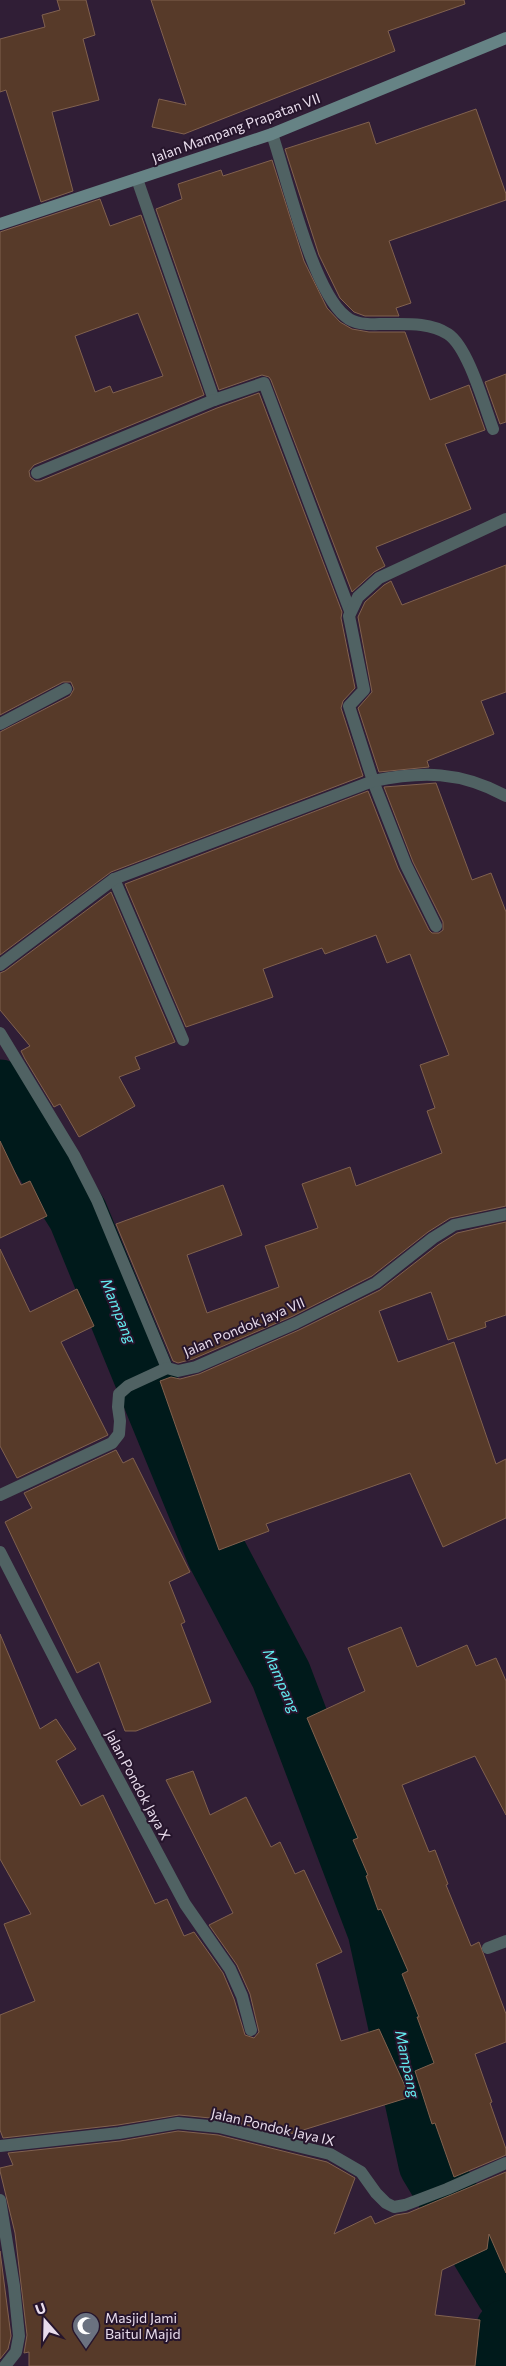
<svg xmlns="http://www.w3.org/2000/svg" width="506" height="2366" viewBox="0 0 506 2366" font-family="Commissioner,sans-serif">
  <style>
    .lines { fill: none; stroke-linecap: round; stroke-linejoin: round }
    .river { stroke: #001a1b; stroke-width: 61 }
    .building { fill: #573a29; stroke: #80614f; fill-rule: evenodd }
    .street { stroke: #506263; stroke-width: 12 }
    .secondary { stroke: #668385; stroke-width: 12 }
    .labels { text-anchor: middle; stroke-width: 4; stroke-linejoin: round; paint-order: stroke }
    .street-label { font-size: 14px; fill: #e8dcec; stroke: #26152c }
    .poi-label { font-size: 14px; fill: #e8dcec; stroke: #26152c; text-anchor: start }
    .water-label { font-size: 15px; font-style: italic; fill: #63ecf0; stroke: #26152c }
  </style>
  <rect width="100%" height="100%" fill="#301e36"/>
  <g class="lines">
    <g class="river">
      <polyline points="0,1090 78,1215 217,1554 281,1675 378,1931 429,2164 506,2292"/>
      <polyline points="492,2366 506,2330"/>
    </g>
  </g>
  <g class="building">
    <polygon points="57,0 86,0 95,35 83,39 99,100 52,112 73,191 41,202 6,90 0,92 0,39 45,27 42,15 60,10"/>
    <polygon points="151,0 464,0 465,4 388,31 395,51 184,134 152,127 159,99 186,105"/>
    <polygon points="476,109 506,194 506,200 389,241 411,303 396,308 399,316 365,316 354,312 340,298 319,255 285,149 369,122 376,144"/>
    <polygon points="272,160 304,261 327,308 340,322 352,329 369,332 405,332 430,400 469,385 485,430 445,444 471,509 376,547 385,566 374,572 352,592 271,380 269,377 262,375 219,390 156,209 182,199 178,184 221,170 223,176"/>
    <path d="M 100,199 L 110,226 L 141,215 L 204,395 L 34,465 L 29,471 L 30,477 L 35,481 L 40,481 L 217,408 L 259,393 L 342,612 L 341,618 L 355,688 L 343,701 L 341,708 L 363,776 L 111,872 L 0,955 L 0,732 L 70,696 L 74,689 L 71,682 L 63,682 L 0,715 L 0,232 ZM 138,313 L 163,376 L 113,393 L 110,386 L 95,392 L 75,336 Z"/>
    <polygon points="506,374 506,422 500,424 485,382"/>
    <polygon points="506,565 506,692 481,701 494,734 427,761 429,767 379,772 358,708 372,692 358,617 365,602 384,585 391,581 402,605"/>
    <polygon points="436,783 472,880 491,873 506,912 506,1206 450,1218 428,1232 372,1276 293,1316 193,1359 178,1363 173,1361 116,1224 223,1185 242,1235 187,1255 207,1313 279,1287 265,1246 318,1228 302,1184 350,1167 356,1186 442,1153 427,1111 435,1108 420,1065 449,1055 410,954 387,963 376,935 325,954 322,948 263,969 273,997 186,1027 125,884 368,791 398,868 429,930 432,933 439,933 443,930 443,922 413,862 384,787"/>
    <polygon points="111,892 175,1042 135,1057 140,1069 119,1077 135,1106 79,1137 60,1104 54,1107 25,1059 21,1051 30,1046 0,1010 0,973 5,971"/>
    <polygon points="0,1141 21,1185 30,1181 47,1216 0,1238"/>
    <polygon points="506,1222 506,1315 485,1322 486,1327 448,1340 431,1292 379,1311 398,1362 454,1342 496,1464 506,1459 506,1518 443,1547 410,1473 266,1524 269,1531 219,1550 160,1381 171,1377 180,1379 199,1374 299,1330 380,1290 438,1245 457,1233"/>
    <polygon points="0,1249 30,1312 77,1289 94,1326 61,1342 108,1435 17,1478 0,1446"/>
    <polygon points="116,1450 123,1463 133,1458 190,1572 169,1582 185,1622 181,1624 211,1702 136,1731 125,1731 99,1662 77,1673 5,1522 32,1508 24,1493"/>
    <polygon points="401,1627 417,1667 467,1645 476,1666 496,1658 506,1681 506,1815 475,1756 402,1785 429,1852 435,1850 448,1884 446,1885 471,1946 479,1942 506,2014 506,2042 475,2054 492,2102 490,2103 506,2149 506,2155 454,2177 435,2123 432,2124 415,2071 434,2063 417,2017 419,2017 402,1974 408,1971 381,1909 378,1910 366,1876 368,1875 353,1840 358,1838 307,1718 365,1691 348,1648"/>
    <polygon points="0,1634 40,1729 56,1719 76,1749 56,1761 81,1806 103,1795 155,1904 167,1899 184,1936 194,1932 223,1973 234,1999 245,2035 254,2038 259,2032 250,1994 237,1965 209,1925 233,1913 166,1780 193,1771 210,1815 246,1797 271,1847 280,1842 295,1874 304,1870 342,1952 316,1964 341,2041 379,2029 410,2097 287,2135 221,2119 179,2115 118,2125 3,2138 0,2130 0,2015 35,2001 4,1924 31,1914 0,1859"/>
    <polygon points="178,2131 218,2135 327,2162 355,2178 334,2234 371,2216 375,2224 396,2215 408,2213 506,2172 506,2273 489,2234 487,2249 442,2270 435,2315 480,2320 475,2366 29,2366 29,2352 24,2353 27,2335 15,2233 0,2171 0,2168 13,2165 8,2153 120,2141"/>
    <polygon points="0,2251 11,2336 8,2349 0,2359"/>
  </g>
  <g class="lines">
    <g class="street">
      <path d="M 272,134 C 287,178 312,289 345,316 C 356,326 372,324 385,324 C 405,324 430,322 448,334 C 468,347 484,405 493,429"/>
      <polyline points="137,179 214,400 264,383 350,611"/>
      <polyline points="37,473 214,400"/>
      <polyline points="0,724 66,689"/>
      <polyline points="114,879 183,1040"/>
      <polyline points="436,926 406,865 373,781 349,706 364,690 349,616 358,597 379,578 506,519"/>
      <path d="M 0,965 L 114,879 L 373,781 C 422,771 460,771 506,796"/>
      <polyline points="0,1033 74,1155 97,1200 167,1368"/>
      <polyline points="0,1495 112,1443 119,1434 120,1421 118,1407 119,1394 128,1386 167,1368 178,1371 196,1367 296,1323 376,1283 433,1238 454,1225 506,1214"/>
      <polyline points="0,1552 76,1700 185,1904 230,1969 242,1996 251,2030"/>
      <polyline points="488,1948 506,1941"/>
      <polyline points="0,2146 119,2133 178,2123 219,2127 330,2154 361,2172 376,2193 386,2203 394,2207 405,2205 447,2189 506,2163"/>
      <polyline points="0,2200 14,2286 19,2336 16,2352 5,2366"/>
    </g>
    <polyline class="secondary" points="0,224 272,134 506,38"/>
  </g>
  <defs>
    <symbol id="mosque-pin" viewBox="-11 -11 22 30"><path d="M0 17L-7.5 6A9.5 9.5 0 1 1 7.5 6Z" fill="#6b7280" stroke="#26152c"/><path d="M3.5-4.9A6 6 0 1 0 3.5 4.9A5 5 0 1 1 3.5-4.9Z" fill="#fff"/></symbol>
  </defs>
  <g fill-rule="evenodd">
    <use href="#mosque-pin" x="70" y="2310" width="32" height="43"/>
  </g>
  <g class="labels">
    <g class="street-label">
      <text transform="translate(236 128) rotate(-20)" y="5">Jalan Mampang Prapatan VII</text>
      <text transform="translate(244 1327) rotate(-23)" y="5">Jalan Pondok Jaya VII</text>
      <text transform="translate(138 1785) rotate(62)" y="5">Jalan Pondok Jaya X</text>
      <text transform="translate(273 2127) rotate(13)" y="5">Jalan Pondok Jaya IX</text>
    </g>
    <g class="poi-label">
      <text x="105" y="2323">Masjid Jami<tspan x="105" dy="16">Baitul Majid</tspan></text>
    </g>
    <g class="water-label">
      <text transform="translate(118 1311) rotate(68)" y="5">Mampang</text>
      <text transform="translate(281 1681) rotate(66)" y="5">Mampang</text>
      <text transform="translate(407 2064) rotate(78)" y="5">Mampang</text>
    </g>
  </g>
  <g transform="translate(45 2321) rotate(340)" stroke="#26152c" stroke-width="4" paint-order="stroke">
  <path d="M0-4L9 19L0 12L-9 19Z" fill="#e8dcec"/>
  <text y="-8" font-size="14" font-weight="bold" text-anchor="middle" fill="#e8dcec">U</text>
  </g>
</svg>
